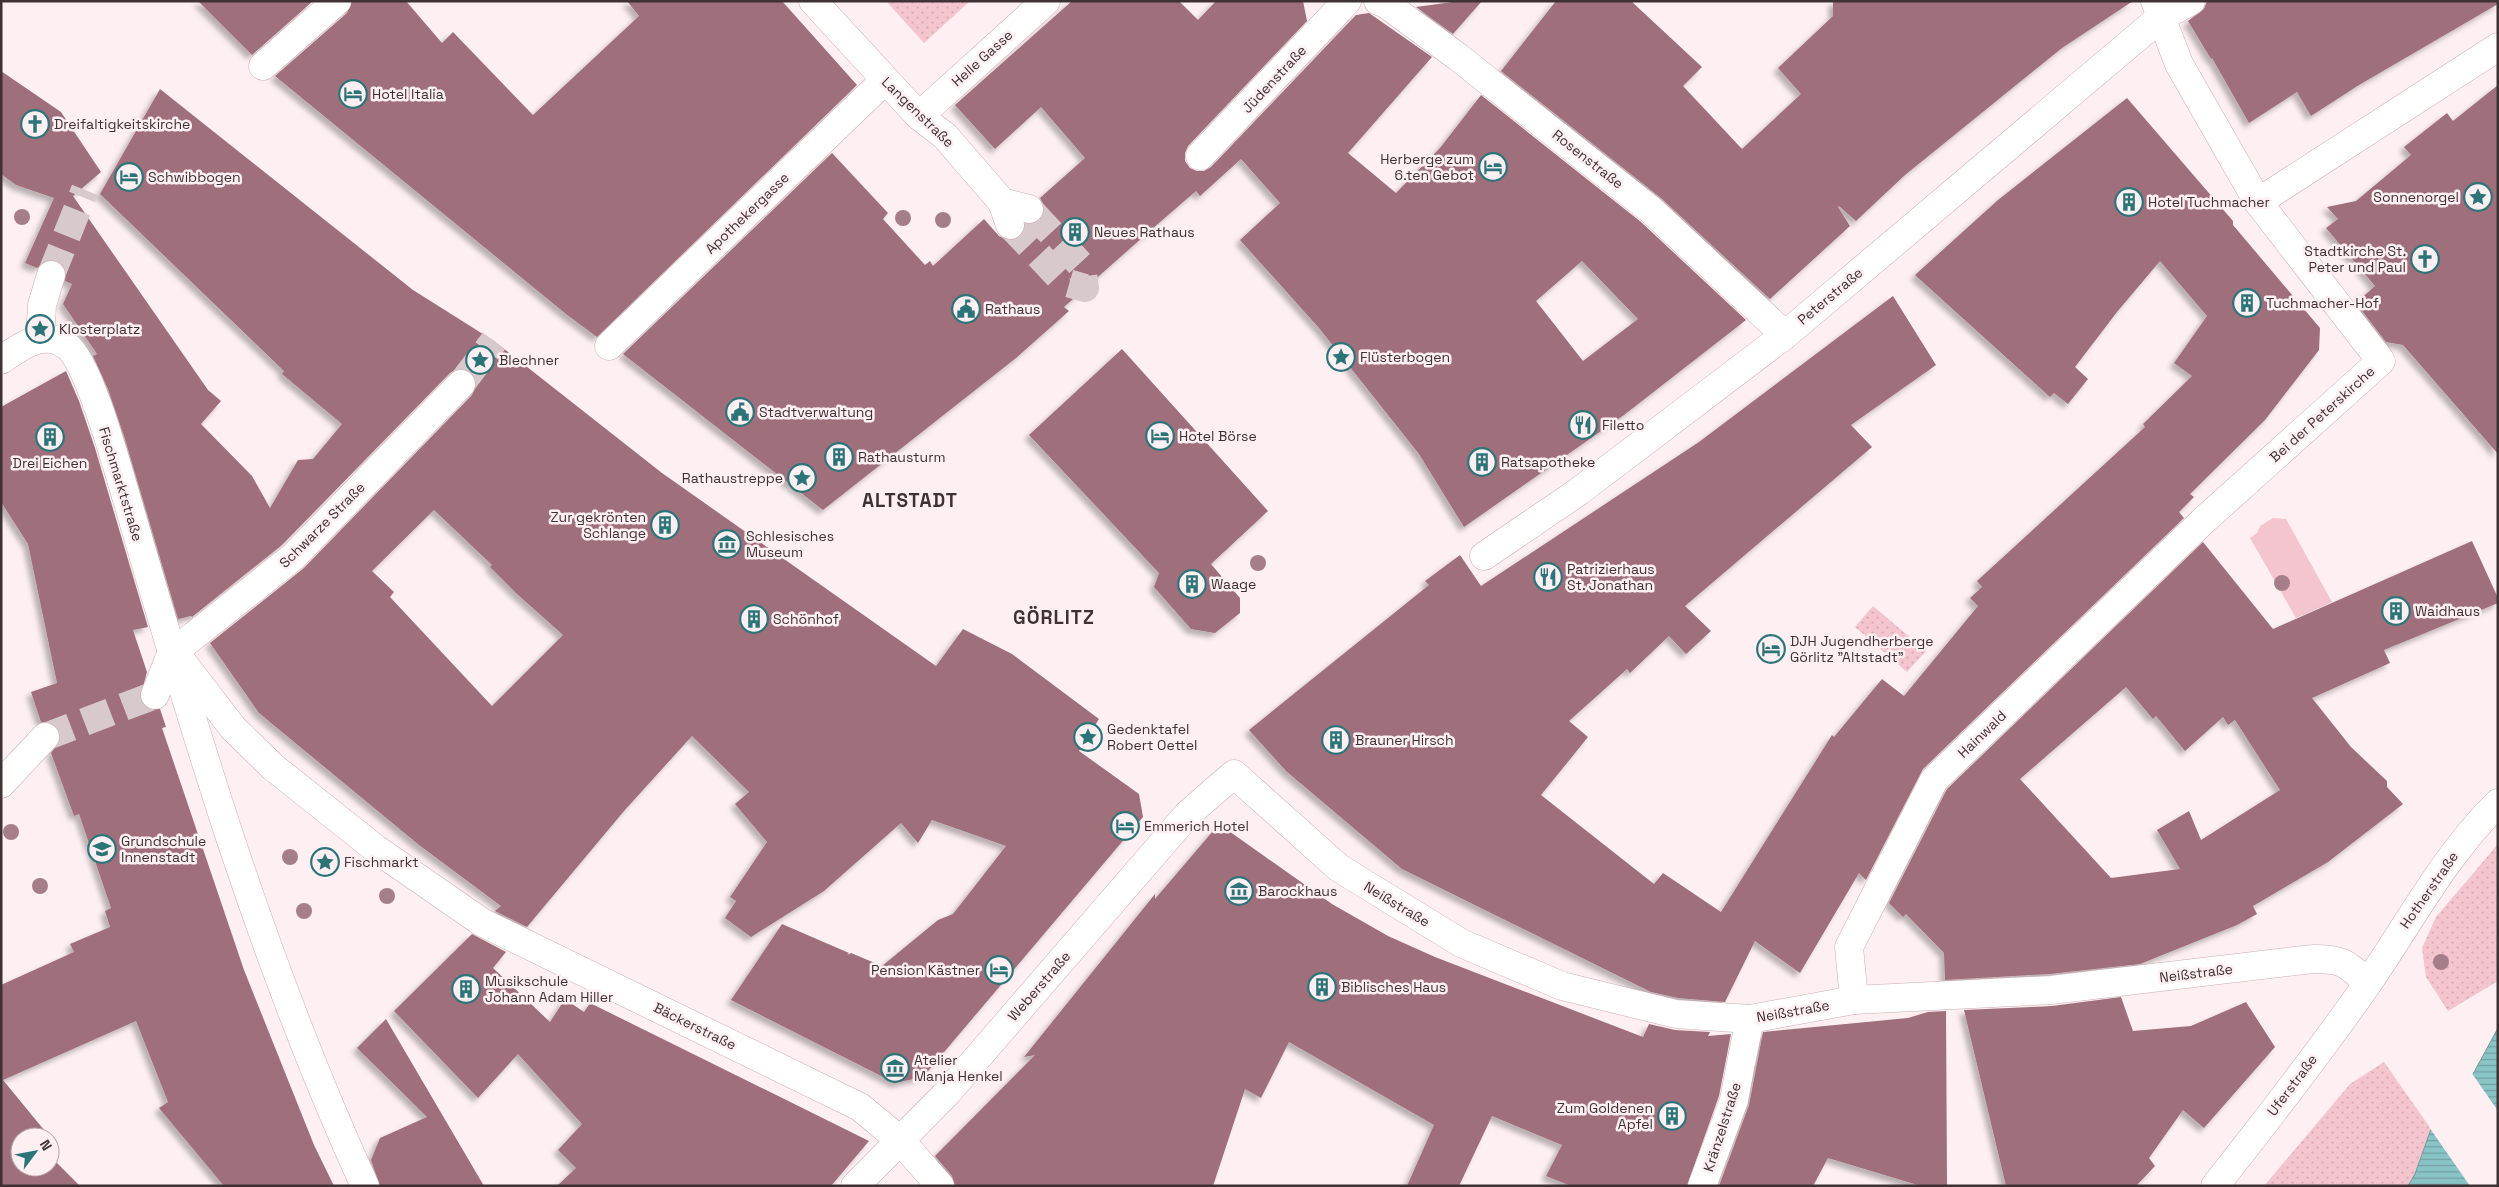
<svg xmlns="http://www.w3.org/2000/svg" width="2499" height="1187" viewBox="0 0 2499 1187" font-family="'Space Grotesk',sans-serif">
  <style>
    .park { fill: url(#park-dots) }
    .garden { fill: #f5c5cf }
    .water { fill: url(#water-rules); stroke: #72989b }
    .pier { fill: #fdeff2 }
    .building { fill: #9f707b; fill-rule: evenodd; filter: url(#shadow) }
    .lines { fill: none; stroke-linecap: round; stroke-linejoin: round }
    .street-tunnel { stroke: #d7c9cc; stroke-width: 28; stroke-dasharray: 28 14; stroke-linecap: butt }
    .street-casing { stroke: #ccacb3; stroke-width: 29 }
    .street { stroke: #fff; stroke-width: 28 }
    .tree { fill: #a67e8a }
    .labels { text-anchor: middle; stroke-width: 5; stroke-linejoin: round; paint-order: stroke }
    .street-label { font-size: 14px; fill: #3e3234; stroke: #fdeff2 }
    .poi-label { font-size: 14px; fill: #3e3234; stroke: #fdeff2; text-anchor: start }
    .district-label { font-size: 19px; font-weight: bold; letter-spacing: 1px; fill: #3e3234; stroke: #fdeff2 }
  </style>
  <defs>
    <pattern id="park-dots" width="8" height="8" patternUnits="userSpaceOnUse" patternTransform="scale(1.25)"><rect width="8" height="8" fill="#f5c5cf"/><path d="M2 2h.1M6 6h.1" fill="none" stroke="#d3aab2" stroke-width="1.8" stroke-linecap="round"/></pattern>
    <pattern id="water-rules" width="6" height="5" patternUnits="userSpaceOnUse" patternTransform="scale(1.25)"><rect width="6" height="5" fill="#89c4c7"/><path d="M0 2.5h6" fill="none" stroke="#71a0a2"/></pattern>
    <filter id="shadow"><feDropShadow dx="-4.5" dy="4.5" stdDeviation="2.5" flood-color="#0004"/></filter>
  </defs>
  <rect width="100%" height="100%" fill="#fdeff2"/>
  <g class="park">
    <polygon points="886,1 970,1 924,43"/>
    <polygon points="1873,606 1926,651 1907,672 1855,627"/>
    <polygon points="2498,844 2498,981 2448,1011 2426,977 2422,948 2436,917"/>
    <polygon points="2384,1062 2431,1129 2415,1174 2408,1186 2264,1186 2350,1084"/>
  </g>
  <polygon class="garden" points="2273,518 2286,519 2332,602 2296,618 2250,538 2257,533 2260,526"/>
  <polygon class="water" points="2498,1028 2498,1186 2408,1186 2415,1174 2431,1129 2473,1074"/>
  <polygon class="pier" points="2471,1072 2498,1111 2498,1186 2470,1186 2429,1127"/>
  <g class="building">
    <polygon points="198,1 313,1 252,55"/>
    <polygon points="352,1 406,1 442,43 453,32 533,115 639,16 627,1 782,1 857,85 597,337 566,314 275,76 347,13"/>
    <path d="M 1072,1 L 1179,1 L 1198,20 L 1216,1 L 1303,1 L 1307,21 L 1188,146 L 1185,153 L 1185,161 L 1190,168 L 1197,171 L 1204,171 L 1211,167 L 1356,15 L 1369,13 L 1432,57 L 1348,153 L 1396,193 L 1440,148 L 1481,95 L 1641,222 L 1746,320 L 1624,415 L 1464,527 L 1419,454 L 1319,328 L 1240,240 L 1280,203 L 1241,159 L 1200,196 L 1196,191 L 1152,229 L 1064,307 L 1069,311 L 1016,358 L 823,510 L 623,354 L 832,153 L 888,213 L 883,219 L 925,265 L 930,261 L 933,266 L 984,219 L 999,236 L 1007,240 L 1015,240 L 1021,236 L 1025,224 L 1034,224 L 1040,220 L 1044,213 L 1044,205 L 1040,198 L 1085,158 L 1041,107 L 995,149 L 955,105 ZM 1582,261 L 1638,319 L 1583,361 L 1536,301 Z"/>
    <polygon points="1460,1 1482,1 1453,34 1416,7"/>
    <polygon points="1556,1 1631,1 1702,67 1683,86 1742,149 1801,94 1778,68 1833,16 1833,1 2133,1 2062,48 1905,175 1856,221 1839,206 1838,207 1850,226 1770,299 1661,198 1501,71"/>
    <polygon points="2207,1 2498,1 2498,4 2359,85 2311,116 2297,92 2249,123 2212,58 2211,59 2188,21 2204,9"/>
    <path d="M 1,71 L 61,112 L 101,172 L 73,196 L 208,390 L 221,401 L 201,424 L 252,476 L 270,508 L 298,460 L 313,459 L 342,424 L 282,374 L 284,371 L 100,194 L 160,89 L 413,290 L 494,341 L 662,473 L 936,666 L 963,629 L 1012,654 L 1099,719 L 1079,751 L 1139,794 L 1143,817 L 923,1077 L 895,1083 L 731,1000 L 782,924 L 849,953 L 847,955 L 851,953 L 882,966 L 938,920 L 953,914 L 1006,846 L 932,820 L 918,843 L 901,823 L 824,891 L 751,937 L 725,918 L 736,901 L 730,897 L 767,842 L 735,804 L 749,792 L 692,736 L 624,811 L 527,927 L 495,911 L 501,906 L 419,845 L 259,713 L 210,643 L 304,568 L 472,395 L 476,387 L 476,379 L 471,372 L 464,369 L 456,369 L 450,373 L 282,545 L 192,617 L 191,616 L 178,619 L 125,439 L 108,389 L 93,356 L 97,354 L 63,304 L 72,284 L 65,281 L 66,271 L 63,265 L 56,260 L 47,260 L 37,268 L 25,263 L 54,198 L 16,185 L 1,174 ZM 434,510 L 492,565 L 490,567 L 517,594 L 563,635 L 492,706 L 390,597 L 394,592 L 372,571 Z"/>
    <polygon points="2498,85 2498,454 2403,345 2386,342 2356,303 2375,286 2326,228 2338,219 2327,207 2356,201 2411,155 2404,147 2447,113 2453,121"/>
    <polygon points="2127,98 2233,221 2233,225 2320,328 2319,350 2265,420 2190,494 2194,497 2179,512 2184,518 1923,769 1866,880 1859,873 1800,973 1755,941 1725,1002 1678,998 1651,992 1402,869 1286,771 1249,730 1429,585 1425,581 1460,555 1481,586 1699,442 1893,296 1936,365 1851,425 1872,447 1685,606 1711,631 1686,654 1669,636 1630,673 1627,669 1569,721 1588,737 1541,795 1654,884 1663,873 1721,912 1832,735 1834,737 1882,679 1904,696 1978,606 1970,598 1982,587 1977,581 2145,427 2143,424 2192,376 2174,363 2207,316 2160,261 2117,312 2075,367 2088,379 2068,404 2054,393 2050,397 1915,275 1998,200"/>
    <polygon points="1122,349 1268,511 1211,564 1240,598 1240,613 1215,633 1191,629 1154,587 1159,573 1029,435"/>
    <polygon points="66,371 79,401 95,448 148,627 133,630 147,672 140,698 143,705 149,709 160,709 166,727 162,728 244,970 314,1145 334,1186 224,1186 159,1108 168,1102 136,1021 3,1080 49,1136 20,1137 20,1167 50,1167 50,1156 80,1186 1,1186 1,985 74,952 70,944 110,927 105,911 111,908 79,814 74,816 51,753 60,741 60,732 56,726 49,722 41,722 31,692 57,683 28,544 1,502 1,407"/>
    <path d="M 2472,541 L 2498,598 L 2498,603 L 2384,650 L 2390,663 L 2312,698 L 2351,747 L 2387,781 L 2387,787 L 2403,804 L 2328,862 L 2253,906 L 2257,914 L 2237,925 L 2140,964 L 2050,974 L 1945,980 L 1944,953 L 1906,914 L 1903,917 L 1889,903 L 1947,789 L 2203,542 L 2273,629 ZM 2126,687 L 2153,719 L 2156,716 L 2185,751 L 2223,717 L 2228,725 L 2235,720 L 2280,790 L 2201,840 L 2189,811 L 2157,830 L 2180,869 L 2111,878 L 2020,779 Z"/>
    <polygon points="1219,824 1332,904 1388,936 1435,957 1643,1037 1649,1024 1675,1030 1710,1032 1708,1036 1731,1034 1719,1096 1687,1186 1571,1186 1546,1176 1562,1145 1492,1116 1459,1186 1407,1186 1434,1125 1289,1042 1261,1098 1245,1089 1213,1186 955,1186 952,1176 935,1156 1035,1055 1024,1057 1155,894 1155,899"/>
    <polygon points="472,934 506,952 493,968 550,1022 565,999 584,1012 590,1003 869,1141 831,1186 557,1186 576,1168 558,1150 582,1124 518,1054 478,1098 394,1011"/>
    <polygon points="2121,997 2133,1031 2191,1026 2246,1002 2275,1047 2204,1128 2183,1110 2149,1158 2155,1166 2136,1186 2006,1186 1964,1010 2052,1006"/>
    <polygon points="1946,1011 1947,1186 1921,1186 1828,1158 1813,1186 1719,1186 1749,1105 1763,1032 1908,1018 1928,1012"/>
    <polygon points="386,1019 440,1111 484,1186 380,1186 371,1160 380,1138 427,1117 357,1048"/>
  </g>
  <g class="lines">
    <g class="street-tunnel">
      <polyline points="1010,225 1064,282 1085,288 1082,266 1029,209"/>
      <polyline points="51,275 85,190"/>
      <polyline points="461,384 494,341"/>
      <polyline points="45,737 155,695"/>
    </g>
    <defs>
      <g id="street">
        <polyline points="813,1 919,116 945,136 1002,202 1010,225"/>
        <polyline points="1378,1 1386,4 1458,57 1651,210 1785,335"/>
        <polyline points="263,66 337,1"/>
        <polyline points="919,116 1046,1"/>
        <polyline points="1200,156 1347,1"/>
        <polyline points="1002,202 1029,209"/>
        <polyline points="2258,202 2498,47"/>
        <polyline points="40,339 42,305 51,275"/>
        <polyline points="609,346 885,80"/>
        <path d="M 1,360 C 20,347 44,328 67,346 C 90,364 118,470 128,503 C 195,734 264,966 365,1186"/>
        <polyline points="1484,556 1578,492 1785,335 2160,18 2191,1"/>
        <polyline points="171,654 293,557 461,384"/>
        <polyline points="180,659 233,728 273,767 376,849 483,923 860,1107 901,1141 940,1186"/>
        <polyline points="155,695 171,654"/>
        <polyline points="1,784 45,737"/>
        <polyline points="1854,1000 1849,947 1934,780 2203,521 2381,361 2258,202 2179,64 2155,1"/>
        <polyline points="1741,1063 1750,1019"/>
        <path d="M 855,1186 L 946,1094 L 1188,814 L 1234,774 L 1339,868 L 1461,943 L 1562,986 L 1676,1014 L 1750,1019 L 1854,1000 L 2051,990 L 2313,959 C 2343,959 2346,963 2368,983"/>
        <polyline points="1702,1186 1734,1100 1740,1068"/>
        <path d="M 2215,1186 C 2267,1120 2320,1052 2368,983 C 2410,922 2444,856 2498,803"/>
      </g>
    </defs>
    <use href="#street" class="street-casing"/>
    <use href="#street" class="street"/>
  </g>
  <g class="tree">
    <circle cx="22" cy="217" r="8"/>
    <circle cx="903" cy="218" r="8"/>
    <circle cx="943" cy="220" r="8"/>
    <circle cx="1258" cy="563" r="8"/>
    <circle cx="2282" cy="583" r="8"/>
    <circle cx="11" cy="832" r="8"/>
    <circle cx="290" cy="857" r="8"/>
    <circle cx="40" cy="886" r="8"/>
    <circle cx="387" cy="896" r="8"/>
    <circle cx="304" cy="911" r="8"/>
    <circle cx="2441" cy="962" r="8"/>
  </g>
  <defs>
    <symbol id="hotel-ring" viewBox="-11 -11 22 22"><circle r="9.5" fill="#fdeff2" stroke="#2b7579" stroke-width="1.5"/><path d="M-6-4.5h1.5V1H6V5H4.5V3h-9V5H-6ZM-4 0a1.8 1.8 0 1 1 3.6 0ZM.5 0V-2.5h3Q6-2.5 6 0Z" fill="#2b7579"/></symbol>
    <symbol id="church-ring" viewBox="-11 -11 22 22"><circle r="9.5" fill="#fdeff2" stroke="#2b7579" stroke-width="1.5"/><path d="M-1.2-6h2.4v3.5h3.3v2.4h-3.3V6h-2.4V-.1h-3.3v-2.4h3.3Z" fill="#2b7579"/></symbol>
    <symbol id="sight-ring" viewBox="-11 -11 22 22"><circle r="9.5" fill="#fdeff2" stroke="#2b7579" stroke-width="1.5"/><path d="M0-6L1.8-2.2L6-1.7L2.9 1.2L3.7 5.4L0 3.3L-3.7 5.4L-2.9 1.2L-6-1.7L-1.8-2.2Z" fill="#2b7579"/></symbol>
    <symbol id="building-ring" viewBox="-11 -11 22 22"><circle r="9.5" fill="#fdeff2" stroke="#2b7579" stroke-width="1.5"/><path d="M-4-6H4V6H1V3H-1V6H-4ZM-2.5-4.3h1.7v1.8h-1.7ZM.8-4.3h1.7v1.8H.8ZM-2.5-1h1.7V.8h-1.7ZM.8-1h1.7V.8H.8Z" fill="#2b7579"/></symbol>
    <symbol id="civic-ring" viewBox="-11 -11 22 22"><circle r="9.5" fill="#fdeff2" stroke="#2b7579" stroke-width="1.5"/><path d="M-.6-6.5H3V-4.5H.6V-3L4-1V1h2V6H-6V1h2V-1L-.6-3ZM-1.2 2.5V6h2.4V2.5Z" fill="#2b7579"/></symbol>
    <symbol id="restaurant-ring" viewBox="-11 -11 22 22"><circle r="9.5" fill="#fdeff2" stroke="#2b7579" stroke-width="1.5"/><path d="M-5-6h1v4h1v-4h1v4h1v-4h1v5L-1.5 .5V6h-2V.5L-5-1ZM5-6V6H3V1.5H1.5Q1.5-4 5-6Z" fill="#2b7579"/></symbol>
    <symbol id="museum-ring" viewBox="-11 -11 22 22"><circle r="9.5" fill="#fdeff2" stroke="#2b7579" stroke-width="1.5"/><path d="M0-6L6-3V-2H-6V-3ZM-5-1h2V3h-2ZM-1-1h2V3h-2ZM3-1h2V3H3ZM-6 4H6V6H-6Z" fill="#2b7579"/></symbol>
    <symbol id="school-ring" viewBox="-11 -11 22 22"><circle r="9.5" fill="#fdeff2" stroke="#2b7579" stroke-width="1.5"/><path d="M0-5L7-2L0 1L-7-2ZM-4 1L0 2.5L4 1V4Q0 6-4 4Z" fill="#2b7579"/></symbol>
  </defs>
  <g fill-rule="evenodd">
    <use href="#hotel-ring" x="337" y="78" width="32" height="32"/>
    <use href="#church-ring" x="19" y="108" width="32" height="32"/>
    <use href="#hotel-ring" x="1477" y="151" width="32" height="32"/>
    <use href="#hotel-ring" x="113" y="161" width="32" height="32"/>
    <use href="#sight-ring" x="2462" y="181" width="32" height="32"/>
    <use href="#building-ring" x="2113" y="186" width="32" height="32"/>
    <use href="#building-ring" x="1059" y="216" width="32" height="32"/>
    <use href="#church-ring" x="2409" y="243" width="32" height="32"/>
    <use href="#building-ring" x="2231" y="287" width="32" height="32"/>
    <use href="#civic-ring" x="950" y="293" width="32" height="32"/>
    <use href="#sight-ring" x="24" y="313" width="32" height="32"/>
    <use href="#sight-ring" x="1325" y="341" width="32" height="32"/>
    <use href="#sight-ring" x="464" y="344" width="32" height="32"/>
    <use href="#civic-ring" x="724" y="396" width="32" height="32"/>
    <use href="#restaurant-ring" x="1567" y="409" width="32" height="32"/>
    <use href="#hotel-ring" x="1144" y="420" width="32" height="32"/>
    <use href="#building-ring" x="34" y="421" width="32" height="32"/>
    <use href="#building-ring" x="823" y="441" width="32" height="32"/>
    <use href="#building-ring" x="1466" y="446" width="32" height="32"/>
    <use href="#sight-ring" x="786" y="462" width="32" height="32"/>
    <use href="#building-ring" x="649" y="509" width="32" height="32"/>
    <use href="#museum-ring" x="711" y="528" width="32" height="32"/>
    <use href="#restaurant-ring" x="1532" y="561" width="32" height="32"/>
    <use href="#building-ring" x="1176" y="568" width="32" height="32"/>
    <use href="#building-ring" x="2380" y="595" width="32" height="32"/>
    <use href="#building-ring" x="738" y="603" width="32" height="32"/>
    <use href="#hotel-ring" x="1755" y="633" width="32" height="32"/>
    <use href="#sight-ring" x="1072" y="721" width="32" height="32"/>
    <use href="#building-ring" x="1320" y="724" width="32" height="32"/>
    <use href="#hotel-ring" x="1109" y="810" width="32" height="32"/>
    <use href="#school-ring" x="86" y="833" width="32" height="32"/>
    <use href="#sight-ring" x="309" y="846" width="32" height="32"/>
    <use href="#museum-ring" x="1223" y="875" width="32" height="32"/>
    <use href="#hotel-ring" x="983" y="954" width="32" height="32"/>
    <use href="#building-ring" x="1306" y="971" width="32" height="32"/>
    <use href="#building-ring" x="450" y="973" width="32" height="32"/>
    <use href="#museum-ring" x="879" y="1052" width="32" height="32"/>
    <use href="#building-ring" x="1656" y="1100" width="32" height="32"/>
  </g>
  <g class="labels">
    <g class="street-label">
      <text transform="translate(982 58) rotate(-42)" y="5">Helle Gasse</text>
      <text transform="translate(1274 79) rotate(-47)" y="5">Jüdenstraße</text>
      <text transform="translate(918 112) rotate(44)" y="5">Langenstraße</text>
      <text transform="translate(1588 159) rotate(38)" y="5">Rosenstraße</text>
      <text transform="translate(747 213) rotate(-44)" y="5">Apothekergasse</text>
      <text transform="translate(1830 296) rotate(-40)" y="5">Peterstraße</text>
      <text transform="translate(2322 414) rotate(-42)" y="5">Bei der Peterskirche</text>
      <text transform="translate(121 484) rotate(73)" y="5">Fischmarktstraße</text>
      <text transform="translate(322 525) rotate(-45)" y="5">Schwarze Straße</text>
      <text transform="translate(1982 734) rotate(-44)" y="5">Hainwald</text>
      <text transform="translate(2429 890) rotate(-55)" y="5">Hotherstraße</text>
      <text transform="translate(1397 904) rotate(31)" y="5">Neißstraße</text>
      <text transform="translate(2196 973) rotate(-7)" y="5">Neißstraße</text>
      <text transform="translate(1039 986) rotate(-49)" y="5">Weberstraße</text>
      <text transform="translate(1793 1011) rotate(-10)" y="5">Neißstraße</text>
      <text transform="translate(695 1026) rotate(26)" y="5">Bäckerstraße</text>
      <text transform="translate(2292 1085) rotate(-53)" y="5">Uferstraße</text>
      <text transform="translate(1722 1127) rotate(-72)" y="5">Kränzelstraße</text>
    </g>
    <g class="poi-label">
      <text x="372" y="99">Hotel Italia</text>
      <text x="54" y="129">Dreifaltigkeitskirche</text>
      <text x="1474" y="164" text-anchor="end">Herberge zum<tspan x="1474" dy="16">6.ten Gebot</tspan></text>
      <text x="148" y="182">Schwibbogen</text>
      <text x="2459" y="202" text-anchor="end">Sonnenorgel</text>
      <text x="2148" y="207">Hotel Tuchmacher</text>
      <text x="1094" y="237">Neues Rathaus</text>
      <text x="2406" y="256" text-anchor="end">Stadtkirche St.<tspan x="2406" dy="16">Peter und Paul</tspan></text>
      <text x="2266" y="308">Tuchmacher-Hof</text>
      <text x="985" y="314">Rathaus</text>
      <text x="59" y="334">Klosterplatz</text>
      <text x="1360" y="362">Flüsterbogen</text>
      <text x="499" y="365">Blechner</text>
      <text x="759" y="417">Stadtverwaltung</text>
      <text x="1602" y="430">Filetto</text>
      <text x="1179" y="441">Hotel Börse</text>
      <text x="858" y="462">Rathausturm</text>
      <text x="1501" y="467">Ratsapotheke</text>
      <text x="50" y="468" text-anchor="middle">Drei Eichen</text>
      <text x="783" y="483" text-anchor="end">Rathaustreppe</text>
      <text x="646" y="522" text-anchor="end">Zur gekrönten<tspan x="646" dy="16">Schlange</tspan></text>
      <text x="746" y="541">Schlesisches<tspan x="746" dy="16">Museum</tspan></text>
      <text x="1567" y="574">Patrizierhaus<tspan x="1567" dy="16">St. Jonathan</tspan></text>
      <text x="1211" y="589">Waage</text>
      <text x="2415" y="616">Waidhaus</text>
      <text x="773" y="624">Schönhof</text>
      <text x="1790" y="646">DJH Jugendherberge<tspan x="1790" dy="16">Görlitz "Altstadt"</tspan></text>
      <text x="1107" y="734">Gedenktafel<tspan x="1107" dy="16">Robert Oettel</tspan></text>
      <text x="1355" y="745">Brauner Hirsch</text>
      <text x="1144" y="831">Emmerich Hotel</text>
      <text x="121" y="846">Grundschule<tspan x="121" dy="16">Innenstadt</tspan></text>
      <text x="344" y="867">Fischmarkt</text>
      <text x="1258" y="896">Barockhaus</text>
      <text x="980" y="975" text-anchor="end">Pension Kästner</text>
      <text x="485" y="986">Musikschule<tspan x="485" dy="16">Johann Adam Hiller</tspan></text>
      <text x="1341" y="992">Biblisches Haus</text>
      <text x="914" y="1065">Atelier<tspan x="914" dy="16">Manja Henkel</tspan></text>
      <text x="1653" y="1113" text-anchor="end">Zum Goldenen<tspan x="1653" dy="16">Apfel</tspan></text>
    </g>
    <g class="district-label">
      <text x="910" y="507">ALTSTADT</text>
      <text x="1054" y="624">GÖRLITZ</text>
    </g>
  </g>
  <rect width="2499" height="1187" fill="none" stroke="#3e3234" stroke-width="5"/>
  <g transform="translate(35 1152) rotate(58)"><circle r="24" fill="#fdeff2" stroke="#b1a3a6"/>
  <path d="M0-4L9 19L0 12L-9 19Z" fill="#2b7579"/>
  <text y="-8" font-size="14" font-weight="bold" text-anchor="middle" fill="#3e3234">N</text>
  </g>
</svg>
